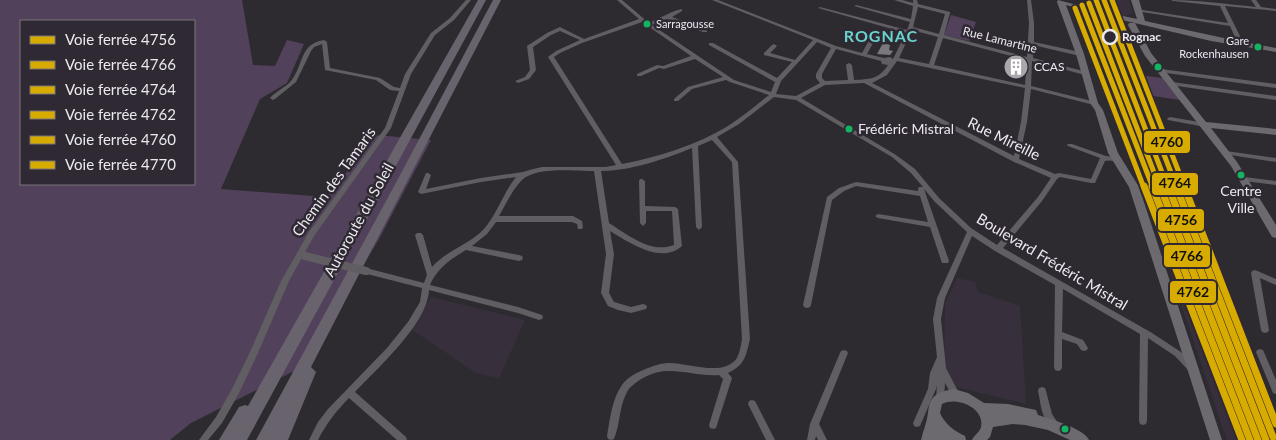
<svg xmlns="http://www.w3.org/2000/svg" width="1276" height="440" viewBox="0 0 1276 440" font-family="Lato,sans-serif">
  <style>
    .built { fill: #372f3c }
    .green { fill: #51415a; fill-rule: evenodd }
    .building { fill: #7a787c }
    .lines { fill: none; stroke-linecap: round; stroke-linejoin: round }
    .secondary-tunnel { stroke: #4a484c; stroke-width: 8; stroke-dasharray: 8 4.5; stroke-linecap: butt }
    .street { fill: #605e62; fill-rule: evenodd }
    .secondary { fill: #6c696f; fill-rule: evenodd }
    .highway { fill: #68636c; fill-rule: evenodd }
    .rail-casing { stroke: #6a676c; stroke-width: 2.5 }
    .rail { stroke: #2e2932; stroke-width: 1; stroke-dasharray: 4.5; stroke-linecap: butt }
    .street-bridge { stroke: #605e62; stroke-width: 8 }
    .rail-1-far1-casing { stroke: #2e2932; stroke-width: 8 }
    .rail-1-casing { stroke: #2e2932; stroke-width: 11 }
    .rail-2-far1-casing { stroke: #2e2932; stroke-width: 8 }
    .rail-2-casing { stroke: #2e2932; stroke-width: 11 }
    .rail-3-far1-casing { stroke: #2e2932; stroke-width: 8 }
    .rail-3-casing { stroke: #2e2932; stroke-width: 11 }
    .rail-4-far1-casing { stroke: #2e2932; stroke-width: 8 }
    .rail-4-casing { stroke: #2e2932; stroke-width: 11 }
    .rail-5-far1-casing { stroke: #2e2932; stroke-width: 8 }
    .rail-5-casing { stroke: #2e2932; stroke-width: 11 }
    .rail-6-far1-casing { stroke: #2e2932; stroke-width: 8 }
    .rail-6-casing { stroke: #2e2932; stroke-width: 11 }
    .rail-1-far1 { stroke: #d8ab00; stroke-width: 5 }
    .rail-1 { stroke: #d8ab00; stroke-width: 7 }
    .rail-2-far1 { stroke: #d8ab00; stroke-width: 5 }
    .rail-2 { stroke: #d8ab00; stroke-width: 7 }
    .rail-3-far1 { stroke: #d8ab00; stroke-width: 5 }
    .rail-3 { stroke: #d8ab00; stroke-width: 7 }
    .rail-4-far1 { stroke: #d8ab00; stroke-width: 5 }
    .rail-4 { stroke: #d8ab00; stroke-width: 7 }
    .rail-5-far1 { stroke: #d8ab00; stroke-width: 5 }
    .rail-5 { stroke: #d8ab00; stroke-width: 7 }
    .rail-6-far1 { stroke: #d8ab00; stroke-width: 5 }
    .rail-6 { stroke: #d8ab00; stroke-width: 7 }
    .bus-dot { fill: #13b361; stroke: #2e2932; stroke-width: 2 }
    .stop-dot { fill: #2e2932; stroke: #ece9ee; stroke-width: 2.5 }
    .labels { text-anchor: middle; stroke-width: 5; stroke-linejoin: round; paint-order: stroke }
    .far-bus-label { font-size: 11px; fill: #ece9ee; stroke: #2e2932; text-anchor: start }
    .far-stop-label { font-size: 12px; font-weight: bold; fill: #ece9ee; stroke: #2e2932; text-anchor: start }
    .far-street-label { font-size: 12px; fill: #ece9ee; stroke: #2e2932 }
    .far-poi-label { font-size: 12px; fill: #ece9ee; stroke: #2e2932; text-anchor: start }
    .bus-label { font-size: 14px; fill: #ece9ee; stroke: #2e2932; text-anchor: start }
    .street-label { font-size: 15px; fill: #ece9ee; stroke: #2e2932 }
    .far-district-label { font-size: 16px; font-weight: bold; letter-spacing: 1px; fill: #69d4cd; stroke: #2e2932 }
    .line-badge { stroke: #2e2932; stroke-width: 2 }
    .pale-badge-label { font-size: 14px; text-anchor: middle; font-weight: bold; fill: #111 }
  </style>
  <rect width="100%" height="100%" fill="#2e2b30"/>
  <g class="built">
    <polygon points="1085,0 1129,0 1133,14 1122,16 1105,13 1110,26 1117,27 1124,41 1126,50 1122,50 1145,112 1120,106 1090,25 1091,14"/>
    <polygon points="1123,110 1146,114 1227,317 1276,432 1276,440 1227,440 1142,189 1154,190"/>
    <polygon points="957,278 975,282 978,292 1020,306 1026,404 952,386 944,363 945,304"/>
    <polygon points="431,297 525,320 499,378 476,373 411,329"/>
  </g>
  <g class="green">
    <path d="M 0,0 L 242,0 L 253,65 L 275,66 L 287,40 L 304,44 L 287,83 L 260,99 L 221,189 L 327,197 L 376,135 L 431,140 L 379,239 L 302,367 L 191,423 L 170,440 L 0,440 ZM 21,21 L 194,21 L 194,184 L 21,184 Z"/>
    <polygon points="951,15 976,22 969,41 944,35"/>
    <polygon points="1138,75 1162,78 1180,100 1146,95"/>
  </g>
  <g class="building">
    <polygon points="883,43 890,45 889,50 893,51 890,55 877,54"/>
    <polygon points="1012,62 1022,64 1019,76 1010,74"/>
  </g>
  <g class="lines">
    <polyline class="secondary-tunnel" points="1088,9 1105,14"/>
    <g class="street">
      <path d="M 466,0 L 471,0 L 454,20 L 435,35 L 411,74 L 391,128 L 314,236 L 289,281 L 258,353 L 238,395 L 222,423 L 208,440 L 199,440 L 216,417 L 232,389 L 250,352 L 281,281 L 309,232 L 385,128 L 399,91 L 390,90 L 376,80 L 325,70 L 322,44 L 314,47 L 311,51 L 296,82 L 275,99 L 273,100 L 270,98 C 276,91 285,88 291,81 C 304,65 299,44 324,40 L 327,42 L 330,68 L 380,78 L 394,87 L 400,88 L 405,74 L 431,33 L 450,18 Z"/>
      <path d="M 617,0 L 622,0 L 649,23 C 658,19 674,10 682,9 L 682,11 L 672,17 L 707,30 L 707,32 L 703,32 L 667,19 L 652,25 L 734,80 L 771,92 L 775,82 L 709,45 L 709,43 L 713,43 L 777,78 L 792,62 L 764,55 L 764,53 L 772,45 L 774,44 L 777,46 L 770,53 L 795,60 L 813,40 L 712,0 L 718,0 L 836,46 L 862,53 L 872,35 L 876,35 L 877,36 L 867,54 L 884,58 L 890,57 L 893,59 L 906,33 L 818,8 L 820,7 L 907,30 L 910,22 L 854,6 L 856,5 L 911,19 L 913,6 L 894,0 L 902,0 L 913,3 L 913,0 L 917,0 L 918,4 L 950,12 L 950,13 L 944,35 L 1027,57 L 1029,23 L 1027,0 L 1031,0 L 1034,23 L 1034,42 L 1080,52 L 1083,54 L 1080,56 L 1033,45 L 1033,58 L 1087,72 L 1088,73 L 1085,75 L 1032,61 L 1031,86 L 1096,102 L 1097,103 L 1094,105 L 1031,89 L 1027,122 L 1019,159 L 1055,174 L 1059,173 L 1091,179 L 1100,158 L 1068,146 L 1067,145 L 1068,144 L 1072,144 L 1106,156 L 1117,157 L 1120,159 C 1116,163 1110,159 1105,161 L 1095,183 L 1091,183 L 1060,177 L 1057,179 L 1042,201 L 1003,248 L 1152,333 L 1181,352 L 1193,363 L 1194,366 L 1193,369 L 1190,370 L 1187,369 L 1175,356 L 1148,338 L 1147,421 L 1146,424 L 1143,425 L 1140,424 L 1139,421 L 1140,334 L 1063,289 L 1062,332 L 1083,340 L 1088,348 L 1087,350 L 1084,351 L 1081,350 L 1077,344 L 1062,339 L 1062,367 L 1061,370 L 1058,371 L 1055,370 L 1054,367 L 1055,285 L 995,251 L 972,236 L 945,298 L 941,319 L 946,368 L 960,395 L 959,398 L 956,399 L 953,398 L 945,383 L 944,398 L 943,401 L 940,402 L 937,401 L 936,398 L 937,385 L 936,389 L 920,426 L 917,427 L 914,426 L 913,423 L 928,389 L 930,373 L 937,357 L 933,319 L 937,298 L 967,232 L 935,202 L 924,189 L 949,261 L 948,263 L 942,263 L 930,227 L 878,218 L 875,216 L 878,214 L 928,222 L 920,196 L 856,186 L 844,191 L 832,200 L 811,305 L 810,307 L 807,308 L 804,307 L 803,305 L 827,197 L 839,188 L 856,182 L 918,191 L 918,189 L 919,187 L 923,187 L 911,173 L 892,157 L 796,100 L 774,97 L 739,124 L 717,137 L 738,162 L 750,339 C 746,356 745,365 728,373 L 732,378 L 716,428 L 713,429 L 710,428 L 709,425 L 723,379 L 719,375 C 691,377 669,363 643,378 C 636,382 629,387 626,394 C 619,408 620,425 614,439 L 611,440 L 608,439 L 607,436 C 610,419 612,399 622,385 C 627,378 634,374 641,371 C 649,367 658,364 667,363 C 687,362 723,378 737,358 C 740,352 741,345 742,339 L 732,162 L 712,140 L 698,146 L 702,227 L 699,230 L 696,227 L 692,148 C 665,159 630,171 601,171 L 609,223 C 628,235 651,254 674,245 L 672,211 L 646,211 L 646,223 L 643,226 L 640,223 L 639,181 L 640,179 L 642,179 L 645,181 L 645,206 L 675,207 L 678,209 L 682,246 C 662,265 628,242 610,231 L 614,254 L 609,293 L 614,302 L 631,307 L 643,304 L 646,305 L 647,307 L 646,309 L 631,313 L 618,310 L 608,306 L 601,293 L 606,254 L 594,171 C 575,171 536,166 522,180 C 512,190 506,204 499,216 L 573,216 L 582,221 L 583,227 L 582,229 L 578,229 L 577,224 L 572,222 L 496,222 L 487,234 L 472,246 L 519,255 L 522,256 L 523,258 L 522,260 L 519,261 L 466,250 C 451,259 437,268 430,285 L 518,307 L 542,315 L 543,317 L 542,319 L 539,320 L 518,313 L 429,290 C 428,323 377,369 355,392 L 406,437 L 407,440 L 397,440 L 349,398 C 337,410 326,424 318,440 L 309,440 L 318,422 L 328,409 L 387,348 L 408,322 L 420,302 L 422,288 L 363,273 L 362,271 L 363,269 L 366,268 L 424,283 L 427,275 L 415,235 L 417,233 L 421,233 L 423,235 L 432,267 C 446,251 468,245 483,230 C 497,215 503,193 516,177 L 481,182 L 421,194 L 418,192 L 426,173 L 428,173 L 431,175 L 426,189 L 481,178 L 523,172 L 533,169 L 542,167 L 606,167 L 616,165 L 548,57 L 556,51 L 580,40 L 560,31 L 551,35 L 533,47 L 536,70 L 529,79 L 518,83 L 515,81 L 525,77 L 530,70 L 527,46 L 547,33 L 560,27 L 584,39 L 639,19 ZM 918,7 L 945,14 L 939,34 L 913,27 ZM 642,22 L 691,56 L 663,66 L 657,65 L 637,74 L 637,76 L 641,76 L 659,68 L 664,69 L 695,59 L 723,77 L 688,87 L 674,99 L 674,101 L 678,101 L 692,89 L 726,80 L 730,82 L 769,95 C 755,106 742,117 728,126 C 697,145 658,157 622,164 L 554,57 L 560,53 L 582,43 ZM 912,30 L 938,37 L 929,64 L 899,58 ZM 943,38 L 1027,60 L 1025,85 L 934,65 ZM 817,42 L 831,48 L 816,74 L 816,78 L 820,83 L 796,96 L 776,94 L 781,81 ZM 836,49 L 881,61 L 882,64 L 888,65 C 878,80 870,79 854,80 L 852,65 L 849,63 L 847,64 L 846,65 L 848,80 L 825,81 L 822,78 L 822,74 ZM 897,61 L 1025,88 L 1021,122 L 1014,156 L 872,83 L 887,75 ZM 864,83 L 1014,162 L 1051,178 L 1038,197 L 997,245 L 971,228 L 939,198 L 915,169 L 896,155 L 801,98 L 825,85 Z"/>
      <path d="M 1171,0 C 1199,0 1227,4 1256,7 L 1251,0 L 1256,0 L 1261,7 L 1276,9 L 1276,11 L 1225,6 L 1244,44 L 1241,46 L 1238,44 L 1230,26 L 1136,11 L 1134,10 L 1136,9 L 1228,23 L 1220,6 L 1173,1 Z"/>
      <polygon points="1161,69 1276,84 1276,88 1159,72 1158,71"/>
      <polygon points="1172,82 1276,96 1276,100 1170,85 1169,84"/>
      <polygon points="1170,117 1205,123 1208,125 1205,127 1168,120 1167,119 1168,118"/>
      <polygon points="1226,151 1276,158 1276,162 1224,154 1223,153 1224,152"/>
      <polygon points="1242,177 1244,177 1276,181 1276,185 1244,181 1242,181 1241,179"/>
      <polygon points="1255,270 1276,279 1276,285 1260,278 1269,330 1268,332 1265,333 1262,332 1261,330 1251,273 1252,271"/>
      <polygon points="1260,349 1263,350 1276,380 1276,394 1273,393 1256,352 1257,350"/>
      <polygon points="844,350 847,351 848,353 819,424 827,440 818,440 816,436 815,440 807,440 810,424 840,353 841,351"/>
      <path d="M 1042,387 L 1045,388 L 1046,391 L 1052,414 L 1058,423 L 1057,426 L 1054,427 C 1041,421 1041,404 1038,391 L 1039,388 Z"/>
      <polygon points="752,400 755,401 775,440 766,440 748,404 749,401"/>
    </g>
    <g class="secondary">
      <polygon points="1058,0 1092,9 1088,11 1066,5 1084,54 1098,103 1103,110 1118,153 1139,187 1222,440 1210,440 1129,187 1108,153 1095,110 1090,103 1076,54 1057,2"/>
      <polygon points="1131,0 1139,0 1145,21 1233,40 1276,48 1276,52 1211,41 1105,16 1101,14 1105,12 1137,19"/>
      <polygon points="1129,23 1135,23 1151,53 1206,122 1276,129 1276,135 1211,128 1237,162 1276,225 1276,238 1272,237 1231,166 1145,56 1128,25"/>
      <path d="M 954,389 L 968,393 L 984,403 L 1008,404 L 1036,410 L 1038,415 C 1050,419 1085,429 1089,440 L 1070,440 L 1048,430 L 1025,425 L 1013,424 L 993,427 L 990,437 L 987,440 L 972,440 C 974,435 980,432 981,427 C 985,408 957,396 942,404 L 940,413 C 945,424 954,431 965,436 L 966,440 L 921,440 C 923,431 927,422 928,413 C 930,395 937,392 954,389 Z"/>
    </g>
    <g class="highway">
      <polygon points="478,0 486,0 247,440 219,440 239,407 245,405 248,406"/>
      <polygon points="493,0 501,0 311,367 316,372 288,440 256,440 398,179"/>
    </g>
    <defs>
      <polyline id="rail" points="1089,0 1092,9"/>
    </defs>
    <use href="#rail" class="rail-casing"/>
    <use href="#rail" class="rail"/>
    <polyline class="street-bridge" points="305,256 366,271"/>
    <defs>
      <polyline id="rail-1-far1" points="1096,0 1168,188"/>
      <polyline id="rail-1" points="1168,186 1266,440"/>
      <polyline id="rail-2-far1" points="1089,3 1160,188"/>
      <polyline id="rail-2" points="1160,186 1258,440"/>
      <polyline id="rail-3-far1" points="1104,0 1177,188"/>
      <polyline id="rail-3" points="1176,186 1273,437"/>
      <polyline id="rail-4-far1" points="1082,5 1153,188"/>
      <polyline id="rail-4" points="1152,186 1250,440"/>
      <polyline id="rail-5-far1" points="1112,0 1185,188"/>
      <polyline id="rail-5" points="1184,186 1276,424"/>
      <polyline id="rail-6-far1" points="1075,8 1144,188"/>
      <polyline id="rail-6" points="1144,186 1242,440"/>
    </defs>
    <use href="#rail-1-far1" class="rail-1-far1-casing"/>
    <use href="#rail-1" class="rail-1-casing"/>
    <use href="#rail-2-far1" class="rail-2-far1-casing"/>
    <use href="#rail-2" class="rail-2-casing"/>
    <use href="#rail-3-far1" class="rail-3-far1-casing"/>
    <use href="#rail-3" class="rail-3-casing"/>
    <use href="#rail-4-far1" class="rail-4-far1-casing"/>
    <use href="#rail-4" class="rail-4-casing"/>
    <use href="#rail-5-far1" class="rail-5-far1-casing"/>
    <use href="#rail-5" class="rail-5-casing"/>
    <use href="#rail-6-far1" class="rail-6-far1-casing"/>
    <use href="#rail-6" class="rail-6-casing"/>
    <use href="#rail-1-far1" class="rail-1-far1"/>
    <use href="#rail-1" class="rail-1"/>
    <use href="#rail-2-far1" class="rail-2-far1"/>
    <use href="#rail-2" class="rail-2"/>
    <use href="#rail-3-far1" class="rail-3-far1"/>
    <use href="#rail-3" class="rail-3"/>
    <use href="#rail-4-far1" class="rail-4-far1"/>
    <use href="#rail-4" class="rail-4"/>
    <use href="#rail-5-far1" class="rail-5-far1"/>
    <use href="#rail-5" class="rail-5"/>
    <use href="#rail-6-far1" class="rail-6-far1"/>
    <use href="#rail-6" class="rail-6"/>
  </g>
  <defs>
    <symbol id="building-disc" viewBox="-11 -11 22 22"><circle r="9.5" fill="#aaa6ac" stroke="#2e2932"/><path d="M-4-6H4V6H1V3H-1V6H-4ZM-2.5-4.3h1.7v1.8h-1.7ZM.8-4.3h1.7v1.8H.8ZM-2.5-1h1.7V.8h-1.7ZM.8-1h1.7V.8H.8Z" fill="#fff"/></symbol>
  </defs>
  <g fill-rule="evenodd">
    <use href="#building-disc" x="1002" y="53" width="28" height="28"/>
  </g>
  <g class="bus-dot">
    <circle cx="647" cy="24" r="4.5"/>
    <circle cx="1258" cy="47" r="4.5"/>
    <circle cx="1158" cy="67" r="4.5"/>
    <circle cx="849" cy="129" r="4.5"/>
    <circle cx="1241" cy="175" r="4.5"/>
    <circle cx="1065" cy="429" r="4.5"/>
  </g>
  <circle class="stop-dot" cx="1110" cy="37" r="7"/>
  <g class="labels">
    <g class="far-bus-label">
      <text x="656" y="28">Sarragousse</text>
      <text x="1249" y="45" text-anchor="end">Gare<tspan x="1249" dy="13">Rockenhausen</tspan></text>
    </g>
    <g class="far-stop-label">
      <text x="1122" y="41">Rognac</text>
    </g>
    <g class="far-street-label">
      <text transform="translate(1000 40) rotate(14)" y="4">Rue Lamartine</text>
    </g>
    <g class="far-poi-label">
      <text x="1034" y="71">CCAS</text>
    </g>
    <g class="bus-label">
      <text x="858" y="134">Frédéric Mistral</text>
      <text x="1241" y="196" text-anchor="middle">Centre<tspan x="1241" dy="17">Ville</tspan></text>
    </g>
    <g class="street-label">
      <text transform="translate(1004 139) rotate(26)" y="5">Rue Mireille</text>
      <text transform="translate(334 182) rotate(-54)" y="5">Chemin des Tamaris</text>
      <text transform="translate(359 220) rotate(-61)" y="5">Autoroute du Soleil</text>
      <text transform="translate(1052 262) rotate(31)" y="5">Boulevard Frédéric Mistral</text>
    </g>
    <g class="far-district-label">
      <text x="881" y="42">ROGNAC</text>
    </g>
  </g>
  <g class="line-badge">
    <rect x="1143" y="130" width="48" height="24" rx="5" fill="#d8ab00"/>
    <rect x="1151" y="172" width="48" height="24" rx="5" fill="#d8ab00"/>
    <rect x="1157" y="208" width="48" height="24" rx="5" fill="#d8ab00"/>
    <rect x="1163" y="244" width="48" height="24" rx="5" fill="#d8ab00"/>
    <rect x="1169" y="280" width="48" height="24" rx="5" fill="#d8ab00"/>
  </g>
  <g class="pale-badge-label">
    <text x="1167" y="147">4760</text>
    <text x="1175" y="188">4764</text>
    <text x="1181" y="225">4756</text>
    <text x="1187" y="261">4766</text>
    <text x="1193" y="297">4762</text>
  </g>
  <rect x="20" y="20" width="175" height="165" fill="#2e2932" stroke="#7a767d"/>
  <rect x="30" y="36" width="25" height="8" fill="#d8ab00" stroke="#7a767d"/>
  <text x="65" y="45" font-size="15" fill="#ece9ee">Voie ferrée 4756</text>
  <rect x="30" y="61" width="25" height="8" fill="#d8ab00" stroke="#7a767d"/>
  <text x="65" y="70" font-size="15" fill="#ece9ee">Voie ferrée 4766</text>
  <rect x="30" y="86" width="25" height="8" fill="#d8ab00" stroke="#7a767d"/>
  <text x="65" y="95" font-size="15" fill="#ece9ee">Voie ferrée 4764</text>
  <rect x="30" y="111" width="25" height="8" fill="#d8ab00" stroke="#7a767d"/>
  <text x="65" y="120" font-size="15" fill="#ece9ee">Voie ferrée 4762</text>
  <rect x="30" y="136" width="25" height="8" fill="#d8ab00" stroke="#7a767d"/>
  <text x="65" y="145" font-size="15" fill="#ece9ee">Voie ferrée 4760</text>
  <rect x="30" y="161" width="25" height="8" fill="#d8ab00" stroke="#7a767d"/>
  <text x="65" y="170" font-size="15" fill="#ece9ee">Voie ferrée 4770</text>
</svg>
